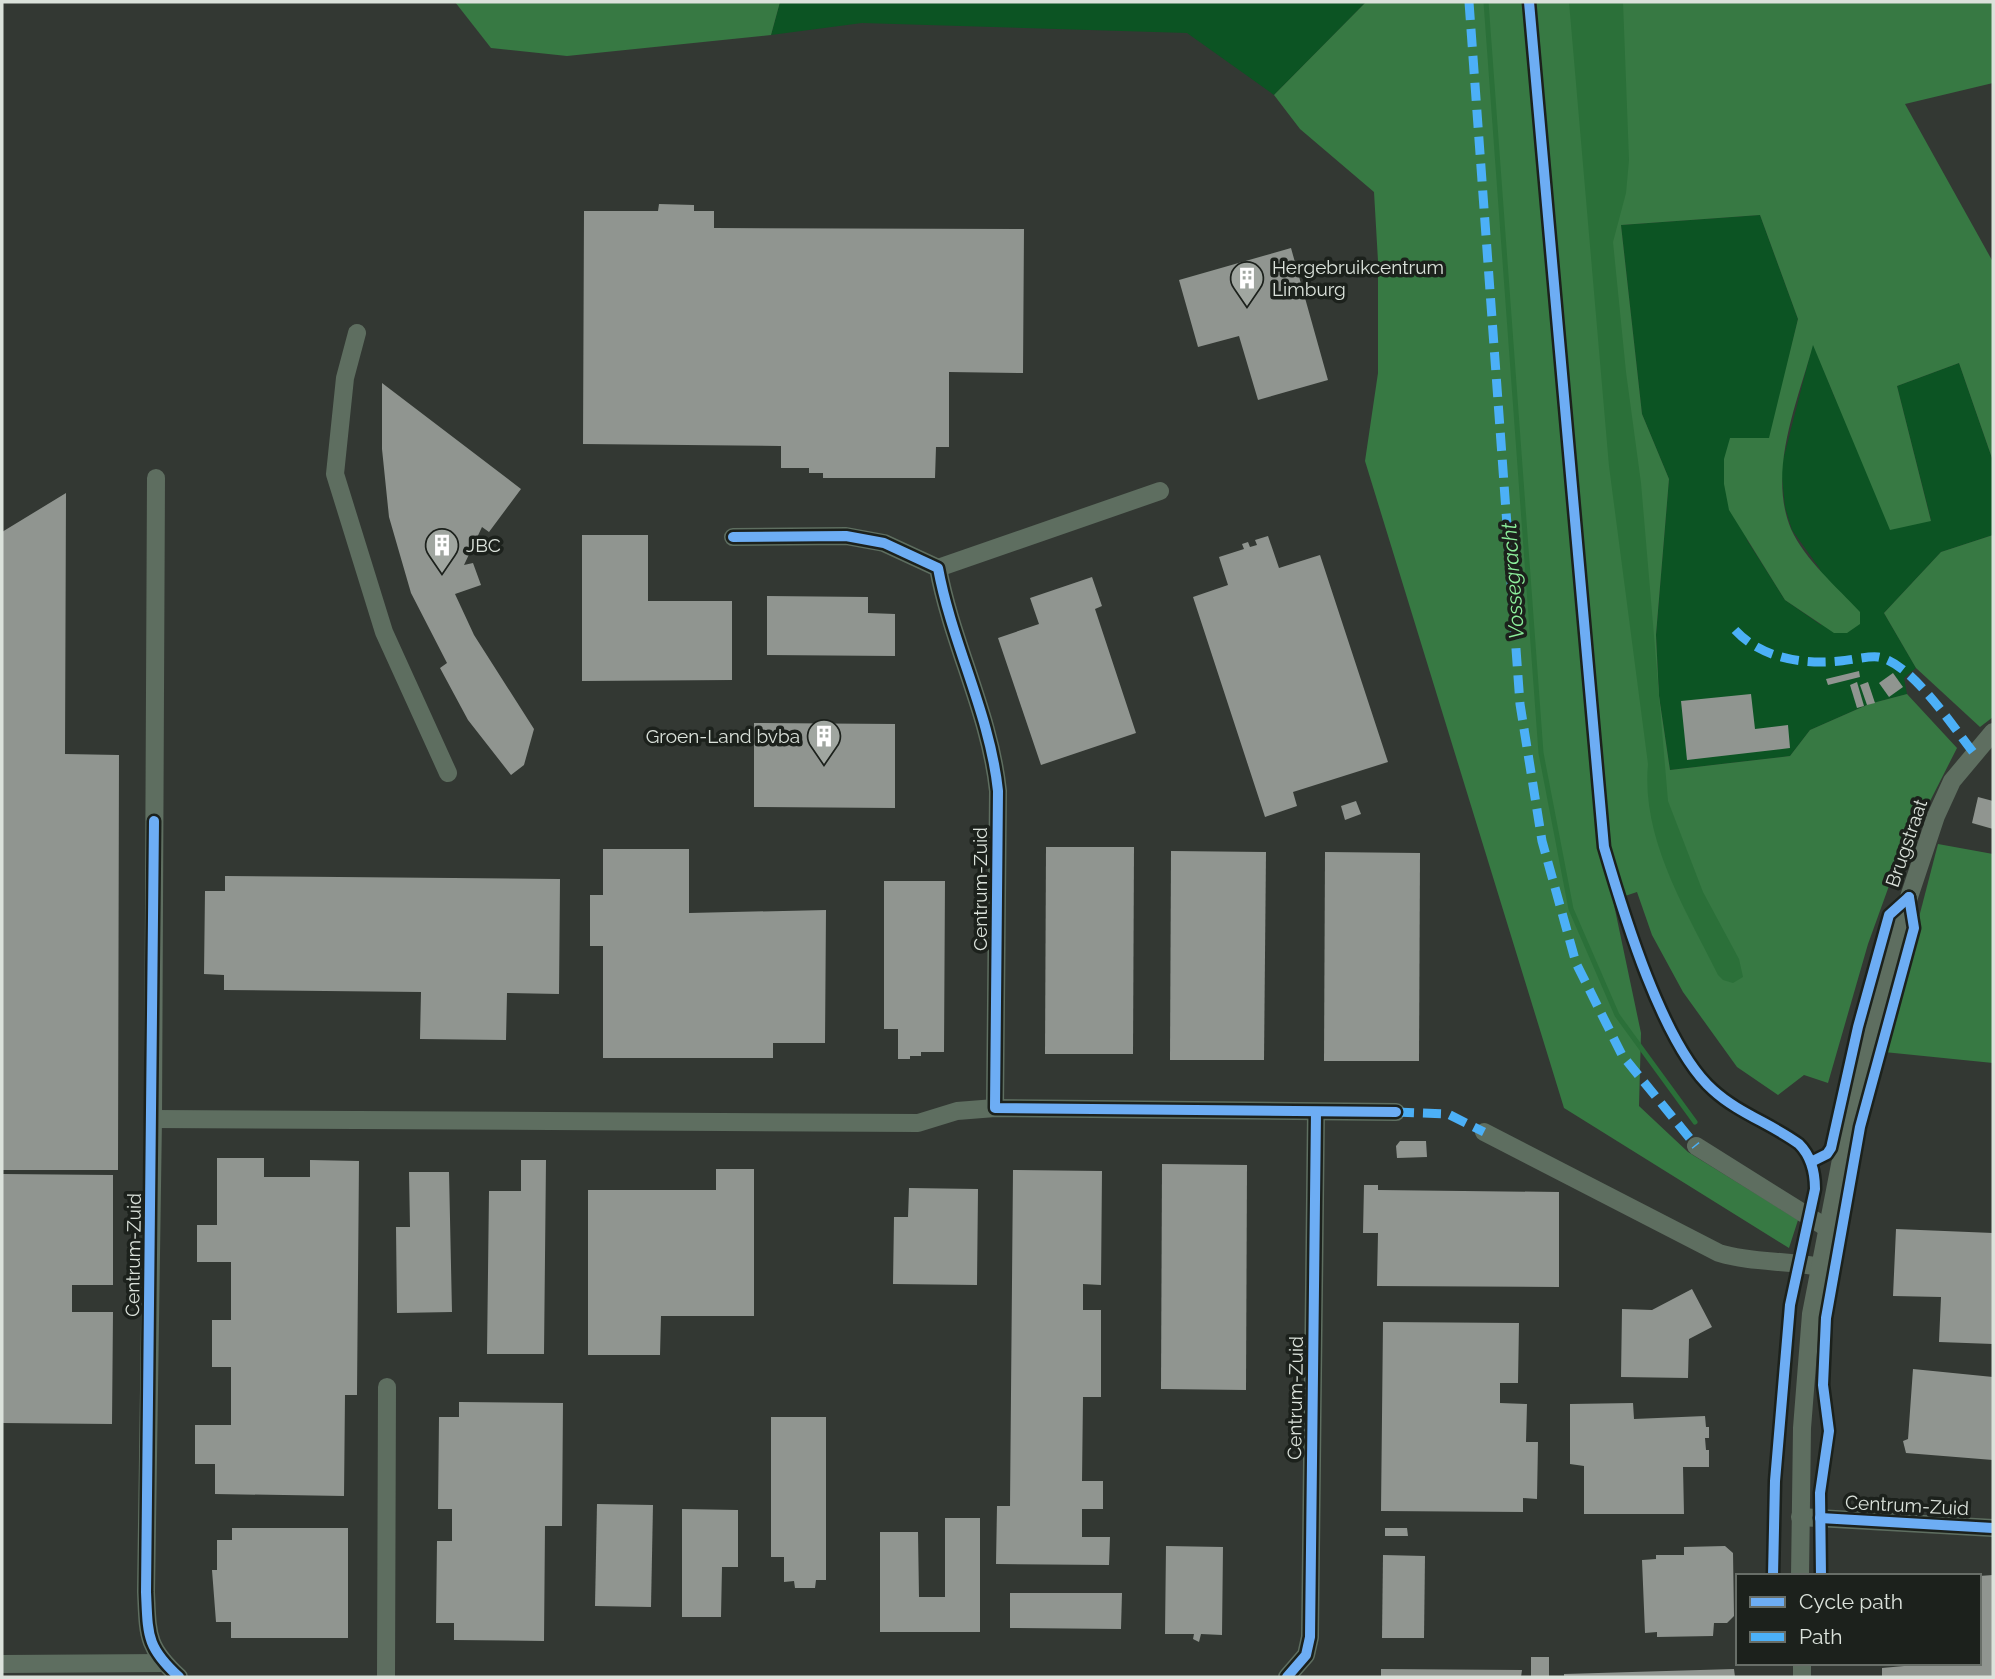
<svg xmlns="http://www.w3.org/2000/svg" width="1995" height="1679" viewBox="0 0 1995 1679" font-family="Raleway,sans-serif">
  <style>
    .green { fill: #0c5423 }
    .forest { fill: #377943 }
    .water { fill: #2b7039 }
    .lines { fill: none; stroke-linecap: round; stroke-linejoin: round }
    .stream { stroke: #2b7039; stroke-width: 5 }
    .building { fill: #909590 }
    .minor { stroke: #5e6e60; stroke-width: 18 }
    .quiet { stroke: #4cb0f7; stroke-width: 9; stroke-dasharray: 18 9; stroke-linecap: butt }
    .cycleway-casing { stroke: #1c211c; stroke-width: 15 }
    .cycleway { stroke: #6dadf4; stroke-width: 10 }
    .labels { text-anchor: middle; stroke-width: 7; stroke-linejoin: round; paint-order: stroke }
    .poi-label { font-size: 19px; fill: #dbe2db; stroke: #1c211c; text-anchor: start }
    .street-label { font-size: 19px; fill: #dbe2db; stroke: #1c211c }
    .water-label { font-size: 21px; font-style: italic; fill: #8df09c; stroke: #1c211c }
  </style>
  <rect width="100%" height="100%" fill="#333833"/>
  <g class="green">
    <polygon points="780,2 1366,2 1274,95 1187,33 862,23 771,35"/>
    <polygon points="1760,215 1798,319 1747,540 1785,600 1821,625 1820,569 1792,530 1785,507 1781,468 1813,343 1835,398 1931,520 1897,386 1959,363 1993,461 1993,535 1941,552 1884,613 1916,668 1904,678 1907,694 1869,704 1810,730 1790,756 1670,770 1659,696 1656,635 1669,479 1642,414 1621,225"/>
  </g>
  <g class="forest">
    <polygon points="455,2 780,2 771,35 567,56 491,48"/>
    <path d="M 1366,2 L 1993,2 L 1993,83 L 1905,104 L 1993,262 L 1993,461 L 1959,363 L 1897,386 L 1931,521 L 1890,530 L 1813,345 C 1798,401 1767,471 1791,529 C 1805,560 1837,587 1860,612 L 1860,624 L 1847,633 L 1834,633 L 1785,600 L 1729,510 L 1724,484 L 1724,459 L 1730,438 L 1769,438 L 1798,319 L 1760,215 L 1621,225 L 1642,414 L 1669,479 L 1656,635 L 1659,696 L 1670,770 L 1790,756 L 1810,730 L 1869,704 L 1907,694 L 1957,748 L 1894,872 L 1868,944 L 1828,1083 L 1804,1075 L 1778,1095 L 1737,1067 L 1683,992 L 1652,935 L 1637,892 L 1613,900 L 1641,1033 L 1639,1106 L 1688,1152 L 1798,1220 L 1789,1248 L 1564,1108 L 1365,461 L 1378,373 L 1378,261 L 1374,192 L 1300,129 L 1274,95 Z"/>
    <polygon points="1993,535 1993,717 1980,727 1916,668 1884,613 1941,552"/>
    <polygon points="1938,844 1993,854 1993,1063 1884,1052"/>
  </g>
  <path class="water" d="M 1569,2 L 1623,2 L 1629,160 L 1626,193 L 1613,242 L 1626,372 L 1641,483 L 1668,801 L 1703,892 L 1739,959 L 1743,977 L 1733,983 L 1723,980 L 1718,975 C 1686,910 1641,839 1648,764 L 1609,466 Z"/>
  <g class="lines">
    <polyline class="stream" points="1486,2 1541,753 1571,909 1617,1015 1695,1122"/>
  </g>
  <g class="building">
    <polygon points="659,204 694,205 694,211 714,211 714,228 1024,229 1023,373 949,372 949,447 936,447 935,478 823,478 823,473 809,473 809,468 781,468 781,446 583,444 584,211 658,211"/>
    <polygon points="1291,248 1328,380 1258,400 1239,336 1198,347 1179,280"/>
    <polygon points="382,383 521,489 489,532 482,527 464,565 473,563 481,585 455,594 474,635 534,729 524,765 511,775 468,720 440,668 447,663 411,593 389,517 382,449"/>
    <polygon points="66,493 65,754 119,755 118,1170 2,1170 2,532"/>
    <polygon points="582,535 648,535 648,601 732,601 732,680 582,681"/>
    <polygon points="1268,536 1279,568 1320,555 1388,762 1293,792 1297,806 1265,817 1193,597 1228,585 1219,557 1244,549 1242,544 1248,542 1250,547 1257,545 1255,540"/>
    <polygon points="1092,577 1102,606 1095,609 1136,733 1041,765 998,638 1039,624 1030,598"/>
    <polygon points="767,596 868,597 868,613 895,614 895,656 767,655"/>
    <polygon points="1859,671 1860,677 1828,685 1826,679"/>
    <polygon points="1893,673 1903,687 1889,697 1879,683"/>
    <polygon points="1857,682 1864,706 1857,708 1850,685"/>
    <polygon points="1868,682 1875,703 1867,705 1860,685"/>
    <polygon points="1751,694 1755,729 1788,725 1790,748 1687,760 1681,701"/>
    <polygon points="754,723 895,724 895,808 754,807"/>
    <polygon points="1978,797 1993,801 1993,829 1972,823"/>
    <polygon points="1356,801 1361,814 1345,820 1341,806"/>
    <polygon points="1046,847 1134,847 1133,1054 1045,1054"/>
    <polygon points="603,849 689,849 689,913 826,910 825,1043 773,1043 773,1058 603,1058 603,946 590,946 590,895 603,895"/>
    <polygon points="1171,851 1266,852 1264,1060 1170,1060"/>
    <polygon points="1325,852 1420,853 1419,1061 1324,1061"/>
    <polygon points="225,876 560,879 559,994 507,993 506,1040 420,1039 421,992 224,990 224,975 204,974 205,891 225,891"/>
    <polygon points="884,881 945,881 944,1052 921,1052 921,1056 910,1056 910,1059 898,1059 898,1029 884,1029"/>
    <polygon points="1400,1141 1426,1141 1427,1157 1397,1158 1396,1146"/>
    <polygon points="217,1158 264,1158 264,1177 310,1177 310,1160 359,1161 357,1395 345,1395 344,1496 215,1494 215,1464 195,1464 195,1425 231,1425 231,1367 212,1367 212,1320 231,1320 231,1262 197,1262 197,1225 217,1225"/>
    <polygon points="521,1160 546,1160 544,1354 487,1354 489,1191 521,1191"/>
    <polygon points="1162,1164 1247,1165 1246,1390 1161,1389"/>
    <polygon points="716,1169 754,1169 754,1316 661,1316 660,1355 588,1355 588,1190 716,1190"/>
    <polygon points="1013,1170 1102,1171 1101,1285 1083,1284 1083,1310 1101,1310 1101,1397 1083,1397 1082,1481 1103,1481 1103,1509 1082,1509 1082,1537 1110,1537 1109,1565 996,1564 997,1506 1010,1506"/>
    <polygon points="409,1172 449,1172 452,1312 397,1313 396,1227 410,1227"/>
    <polygon points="2,1174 113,1175 113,1285 72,1285 72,1312 113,1312 112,1424 2,1423"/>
    <polygon points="1364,1185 1378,1185 1378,1190 1559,1192 1559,1287 1377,1286 1378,1233 1363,1233"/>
    <polygon points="909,1188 978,1189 977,1285 893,1284 894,1217 908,1217"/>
    <polygon points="1896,1229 1993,1233 1993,1344 1939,1342 1941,1297 1893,1296"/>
    <polygon points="1692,1289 1712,1327 1689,1339 1688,1378 1621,1377 1622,1309 1652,1310"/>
    <polygon points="1383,1322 1519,1323 1518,1383 1500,1383 1500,1403 1527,1404 1526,1442 1538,1442 1537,1499 1523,1498 1523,1512 1381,1511"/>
    <polygon points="1913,1369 1993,1377 1993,1460 1906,1453 1903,1441 1908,1439"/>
    <polygon points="459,1402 563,1403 562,1526 545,1526 544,1641 454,1640 454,1623 436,1623 437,1541 452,1541 452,1509 438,1509 439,1417 459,1417"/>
    <polygon points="1633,1403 1634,1419 1705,1416 1706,1427 1709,1427 1709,1438 1705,1438 1706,1450 1709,1450 1709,1467 1683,1467 1684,1514 1584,1514 1584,1466 1570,1464 1570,1404"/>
    <polygon points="771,1417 826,1417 826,1580 816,1580 815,1588 795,1588 794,1581 784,1582 784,1557 771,1557"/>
    <polygon points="597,1504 653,1505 651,1607 595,1606"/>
    <polygon points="682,1509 738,1510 738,1567 722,1567 721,1617 682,1617"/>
    <polygon points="945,1518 980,1518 980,1632 880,1632 880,1532 918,1532 919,1597 945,1597"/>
    <polygon points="232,1528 348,1528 348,1638 231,1638 231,1622 216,1622 212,1570 217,1570 217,1540 232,1540"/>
    <polygon points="1385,1528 1407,1528 1408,1536 1385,1536"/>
    <polygon points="1166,1546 1223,1547 1222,1635 1201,1634 1199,1642 1193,1639 1194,1634 1165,1634"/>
    <polygon points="1725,1546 1733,1553 1734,1616 1727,1623 1714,1623 1713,1636 1657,1637 1657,1632 1645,1633 1642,1560 1656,1559 1656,1555 1684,1555 1684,1547"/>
    <polygon points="1383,1555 1425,1556 1424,1638 1382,1638"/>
    <polygon points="1993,1575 1993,1677 1882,1677 1882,1668 1904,1666 1904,1663 1979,1663 1979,1576"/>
    <polygon points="1010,1593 1122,1593 1121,1629 1010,1628"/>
    <rect x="1531" y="1657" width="18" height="20"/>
    <polygon points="1381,1669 1522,1670 1521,1677 1381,1677"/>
    <polygon points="1734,1669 1735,1677 1564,1677 1564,1674"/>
  </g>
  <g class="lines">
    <g class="minor">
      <polyline points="357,333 345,378 335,474 384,632 448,773"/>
      <path d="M 156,478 L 153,1119 L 146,1592 C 148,1635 146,1647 179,1677"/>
      <path d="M 733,537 L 846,536 L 884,543 L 938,568 C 952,644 990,714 998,791 L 995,1108"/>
      <polyline points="938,568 1160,491"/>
      <polyline points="153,1119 918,1123 957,1111 995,1108 1396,1112"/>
      <path d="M 1484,1132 L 1719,1253 C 1752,1263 1785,1260 1819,1267"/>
      <polyline points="1696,1146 1827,1228"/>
      <polyline points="1800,1517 1993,1528"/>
      <polyline points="1800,1576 1802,1428 1811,1314 1845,1139 1909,897 1936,816 1952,781 1993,732"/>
      <polyline points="1802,1663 1802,1677"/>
      <polyline points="2,1664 164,1663"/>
      <polyline points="386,1677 387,1387"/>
      <polyline points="1287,1677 1306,1655 1310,1637 1316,1112"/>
    </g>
    <g class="quiet">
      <polyline points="1469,2 1520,704 1542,841 1576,963 1622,1055 1696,1146"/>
      <path d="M 1735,630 C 1761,658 1803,665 1840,661 C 1852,660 1867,656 1878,657 C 1911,662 1953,727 1973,752"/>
      <polyline points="1396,1112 1448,1114 1484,1132"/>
    </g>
    <defs>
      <g id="cycleway">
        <path d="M 1529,2 L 1604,847 C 1623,912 1663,1046 1713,1090 C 1738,1113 1772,1124 1799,1144 C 1811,1156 1815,1172 1815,1189 L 1790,1305 L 1775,1481 L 1773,1576"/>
        <path d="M 733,537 L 846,536 L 884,543 L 938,568 C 952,644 990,714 998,791 L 995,1108 L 1396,1112"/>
        <path d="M 154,821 L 146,1592 C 148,1635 146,1647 179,1677"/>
        <polyline points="1811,1162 1827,1154 1831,1148 1858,1027 1889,915 1909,897"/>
        <polyline points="1820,1518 1993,1528"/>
        <polyline points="1821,1576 1820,1493 1829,1431 1823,1385 1826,1318 1860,1127 1914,928 1909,897"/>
        <polyline points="1287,1677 1306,1655 1310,1637 1316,1112"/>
      </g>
    </defs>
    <use href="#cycleway" class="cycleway-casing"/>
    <use href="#cycleway" class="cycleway"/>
  </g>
  <defs>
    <symbol id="building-pin" viewBox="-11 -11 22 30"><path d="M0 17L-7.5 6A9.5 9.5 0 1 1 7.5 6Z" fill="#a0a6a0" stroke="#1c211c"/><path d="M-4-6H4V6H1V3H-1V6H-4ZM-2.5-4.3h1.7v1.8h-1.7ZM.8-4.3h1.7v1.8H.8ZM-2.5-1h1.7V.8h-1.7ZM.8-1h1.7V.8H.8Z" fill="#fff"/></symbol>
  </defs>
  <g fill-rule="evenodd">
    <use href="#building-pin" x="1228" y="259" width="38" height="52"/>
    <use href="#building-pin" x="423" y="526" width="38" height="52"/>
    <use href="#building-pin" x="805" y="717" width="38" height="52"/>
  </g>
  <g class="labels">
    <g class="poi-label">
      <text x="1272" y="274">Hergebruikcentrum<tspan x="1272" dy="22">Limburg</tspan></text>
      <text x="466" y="552">JBC</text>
      <text x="800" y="743" text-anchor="end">Groen-Land bvba</text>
    </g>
    <g class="street-label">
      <text transform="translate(1906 843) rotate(-71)" y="7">Brugstraat</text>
      <text transform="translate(980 889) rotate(-90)" y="7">Centrum-Zuid</text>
      <text transform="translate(133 1255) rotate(-89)" y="7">Centrum-Zuid</text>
      <text transform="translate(1295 1398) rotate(-89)" y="7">Centrum-Zuid</text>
      <text transform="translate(1907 1505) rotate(3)" y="7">Centrum-Zuid</text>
    </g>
    <g class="water-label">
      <text transform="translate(1513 581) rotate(-94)" y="7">Vossegracht</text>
    </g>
  </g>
  <rect width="1995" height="1679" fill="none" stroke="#dbe2db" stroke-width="7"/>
  <rect x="1736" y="1574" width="245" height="91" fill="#1c211c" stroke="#686e68" stroke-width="2"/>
  <rect x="1750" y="1597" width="35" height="10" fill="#6dadf4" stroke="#686e68" stroke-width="2"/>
  <text x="1799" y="1609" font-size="21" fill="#dbe2db">Cycle path</text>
  <rect x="1750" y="1632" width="35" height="10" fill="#4cb0f7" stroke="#686e68" stroke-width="2"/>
  <text x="1799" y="1644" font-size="21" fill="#dbe2db">Path</text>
</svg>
